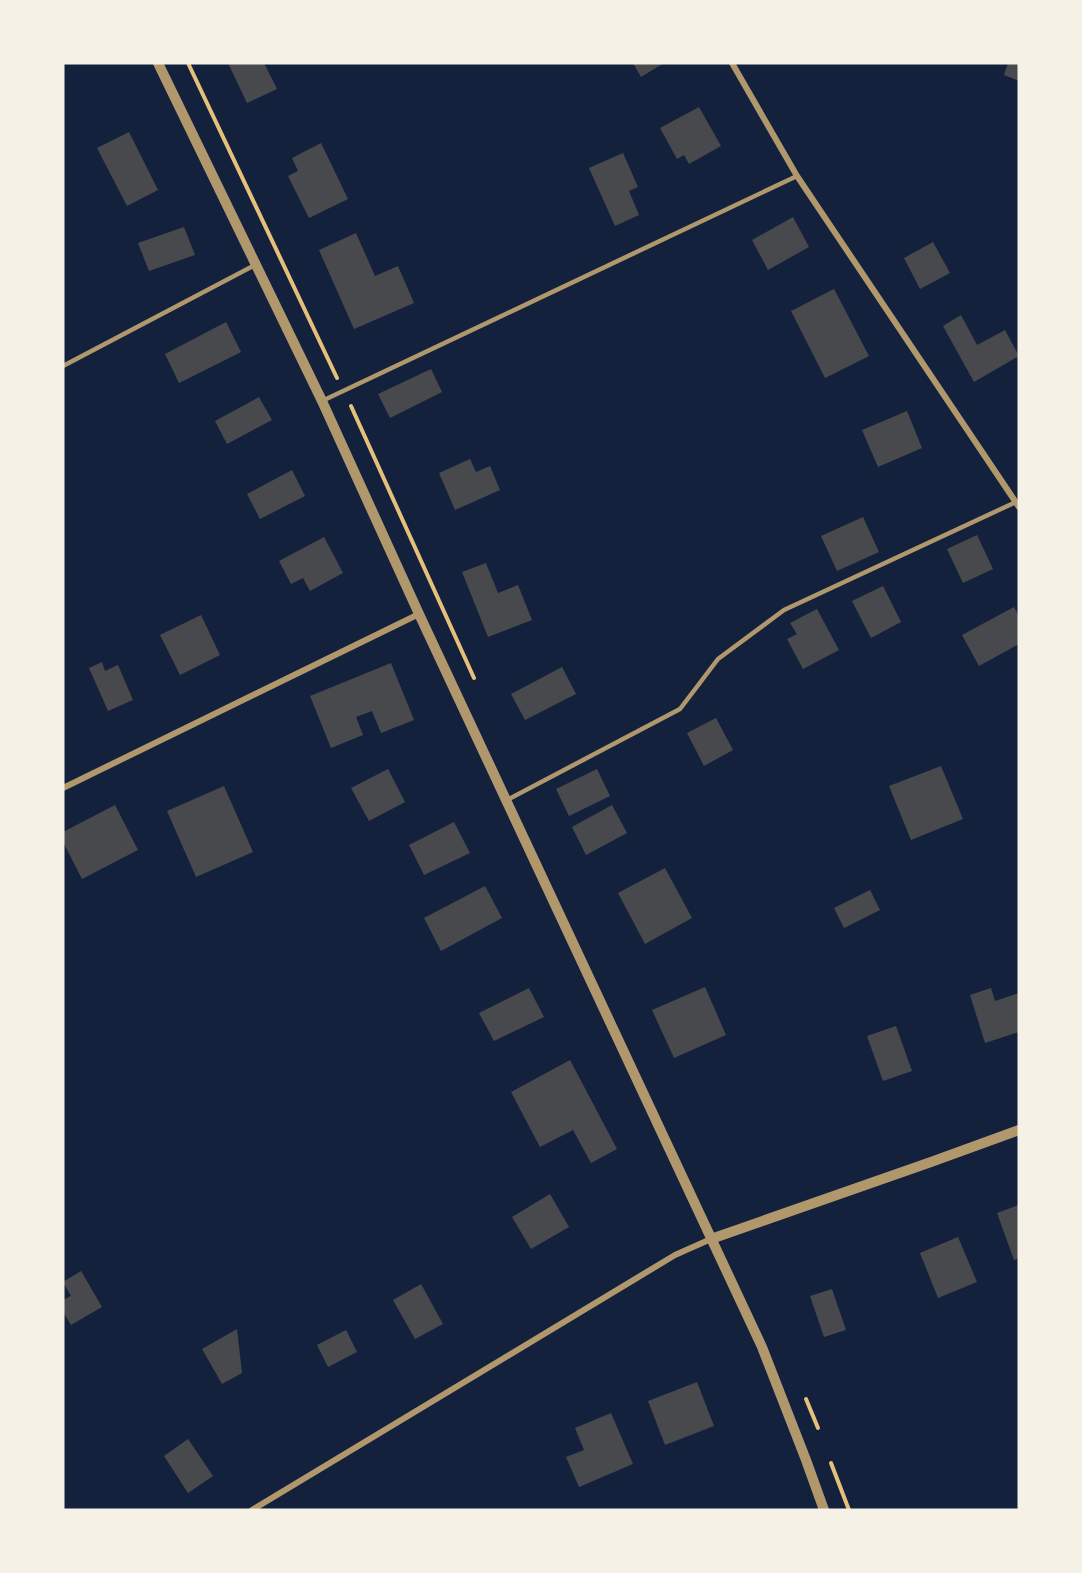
<svg xmlns="http://www.w3.org/2000/svg" width="1082" height="1573" viewBox="0 0 1082 1573" font-family="'Fira Sans Condensed',sans-serif">
  <style>
    .building { fill: #48494c }
    .lines { fill: none; stroke-linecap: round; stroke-linejoin: round }
    .path { stroke: #e5c07b; stroke-width: 4 }
    .service { stroke: #b1986c; stroke-width: 4.5 }
    .minor { stroke: #b1986c; stroke-width: 6 }
    .tertiary { stroke: #b1986c; stroke-width: 10 }
  </style>
  <rect width="100%" height="100%" fill="#14213d"/>
  <g class="building">
    <polygon points="228,63 264,63 277,89 247,103"/>
    <polygon points="633,63 664,63 641,77"/>
    <polygon points="1008,63 1019,63 1019,81 1004,75"/>
    <polygon points="699,107 721,146 689,164 684,155 677,159 660,128"/>
    <polygon points="129,132 158,190 127,206 97,148"/>
    <polygon points="321,143 348,199 309,218 288,176 298,171 292,158"/>
    <polygon points="623,153 638,187 629,191 639,215 615,226 589,168"/>
    <polygon points="793,217 809,247 768,270 752,240"/>
    <polygon points="184,227 195,255 149,271 138,243"/>
    <polygon points="356,233 375,276 398,266 414,303 354,329 319,250"/>
    <polygon points="933,242 950,273 920,289 904,258"/>
    <polygon points="834,289 869,356 825,378 791,311"/>
    <polygon points="961,315 977,345 1005,330 1019,356 974,382 943,326"/>
    <polygon points="226,322 241,352 179,383 165,354"/>
    <polygon points="431,369 442,392 390,418 378,394"/>
    <polygon points="259,397 272,420 227,444 215,421"/>
    <polygon points="907,411 922,448 878,467 862,430"/>
    <polygon points="470,459 476,472 490,466 500,490 455,510 439,473"/>
    <polygon points="292,470 305,496 260,519 247,494"/>
    <polygon points="863,517 879,552 837,571 821,536"/>
    <polygon points="977,535 993,569 963,583 947,549"/>
    <polygon points="324,537 343,573 310,591 303,578 291,584 279,561"/>
    <polygon points="486,563 498,593 518,585 532,620 488,637 462,572"/>
    <polygon points="883,586 901,622 871,638 852,601"/>
    <polygon points="1014,607 1019,616 1019,644 979,666 962,635"/>
    <polygon points="817,609 839,650 803,669 787,639 797,634 790,623"/>
    <polygon points="201,615 220,655 180,675 160,635"/>
    <polygon points="102,662 105,671 118,665 133,700 108,711 89,668"/>
    <polygon points="391,663 414,720 381,733 372,711 356,717 363,735 331,748 310,696"/>
    <polygon points="562,667 576,694 525,720 511,694"/>
    <polygon points="716,718 733,750 704,766 687,733"/>
    <polygon points="941,766 963,819 911,840 889,786"/>
    <polygon points="388,769 405,802 369,821 351,788"/>
    <polygon points="597,769 610,796 569,816 556,789"/>
    <polygon points="224,786 253,852 196,877 167,811"/>
    <polygon points="115,805 138,850 82,879 63,842 63,832"/>
    <polygon points="612,805 627,833 586,855 572,827"/>
    <polygon points="454,822 470,853 424,875 409,845"/>
    <polygon points="665,868 692,918 645,944 618,893"/>
    <polygon points="485,886 502,918 441,951 424,918"/>
    <polygon points="870,890 880,910 844,928 834,908"/>
    <polygon points="705,987 726,1035 674,1058 652,1010"/>
    <polygon points="529,988 544,1017 494,1041 479,1013"/>
    <polygon points="991,988 995,1001 1019,993 1019,1032 985,1043 970,995"/>
    <polygon points="896,1026 912,1071 883,1081 867,1036"/>
    <polygon points="570,1060 617,1149 591,1163 573,1130 540,1147 511,1092"/>
    <polygon points="550,1194 569,1227 531,1249 512,1217"/>
    <polygon points="1019,1205 1019,1258 1014,1260 997,1213"/>
    <polygon points="958,1237 977,1282 938,1298 920,1253"/>
    <polygon points="81,1271 102,1307 71,1325 63,1312 63,1300 71,1296 63,1282"/>
    <polygon points="421,1284 443,1324 415,1339 393,1300"/>
    <polygon points="832,1289 846,1330 824,1337 810,1296"/>
    <polygon points="237,1329 242,1373 222,1384 202,1349"/>
    <polygon points="346,1330 357,1352 328,1367 317,1345"/>
    <polygon points="697,1382 714,1426 665,1445 648,1401"/>
    <polygon points="611,1413 633,1464 579,1487 566,1457 584,1450 575,1428"/>
    <polygon points="188,1439 213,1476 188,1493 164,1456"/>
  </g>
  <g class="lines">
    <g class="path">
      <polyline points="188,63 337,378"/>
      <polyline points="351,406 474,678"/>
      <polyline points="806,1399 818,1428"/>
      <polyline points="831,1463 849,1510"/>
    </g>
    <g class="service">
      <polyline points="63,366 255,265"/>
      <polyline points="322,401 797,176"/>
      <polyline points="507,800 680,709 718,659 784,610 1016,502"/>
    </g>
    <g class="minor">
      <polyline points="732,63 797,176 1019,507"/>
      <polyline points="63,788 419,614"/>
      <polyline points="252,1510 675,1255 711,1239"/>
    </g>
    <g class="tertiary">
      <polyline points="158,63 322,401 419,614 762,1347 806,1460 824,1510"/>
      <polyline points="711,1239 931,1162 1019,1130"/>
    </g>
  </g>
  <rect width="1082" height="1573" fill="none" stroke="#f6f1e7" stroke-width="129"/>
</svg>
